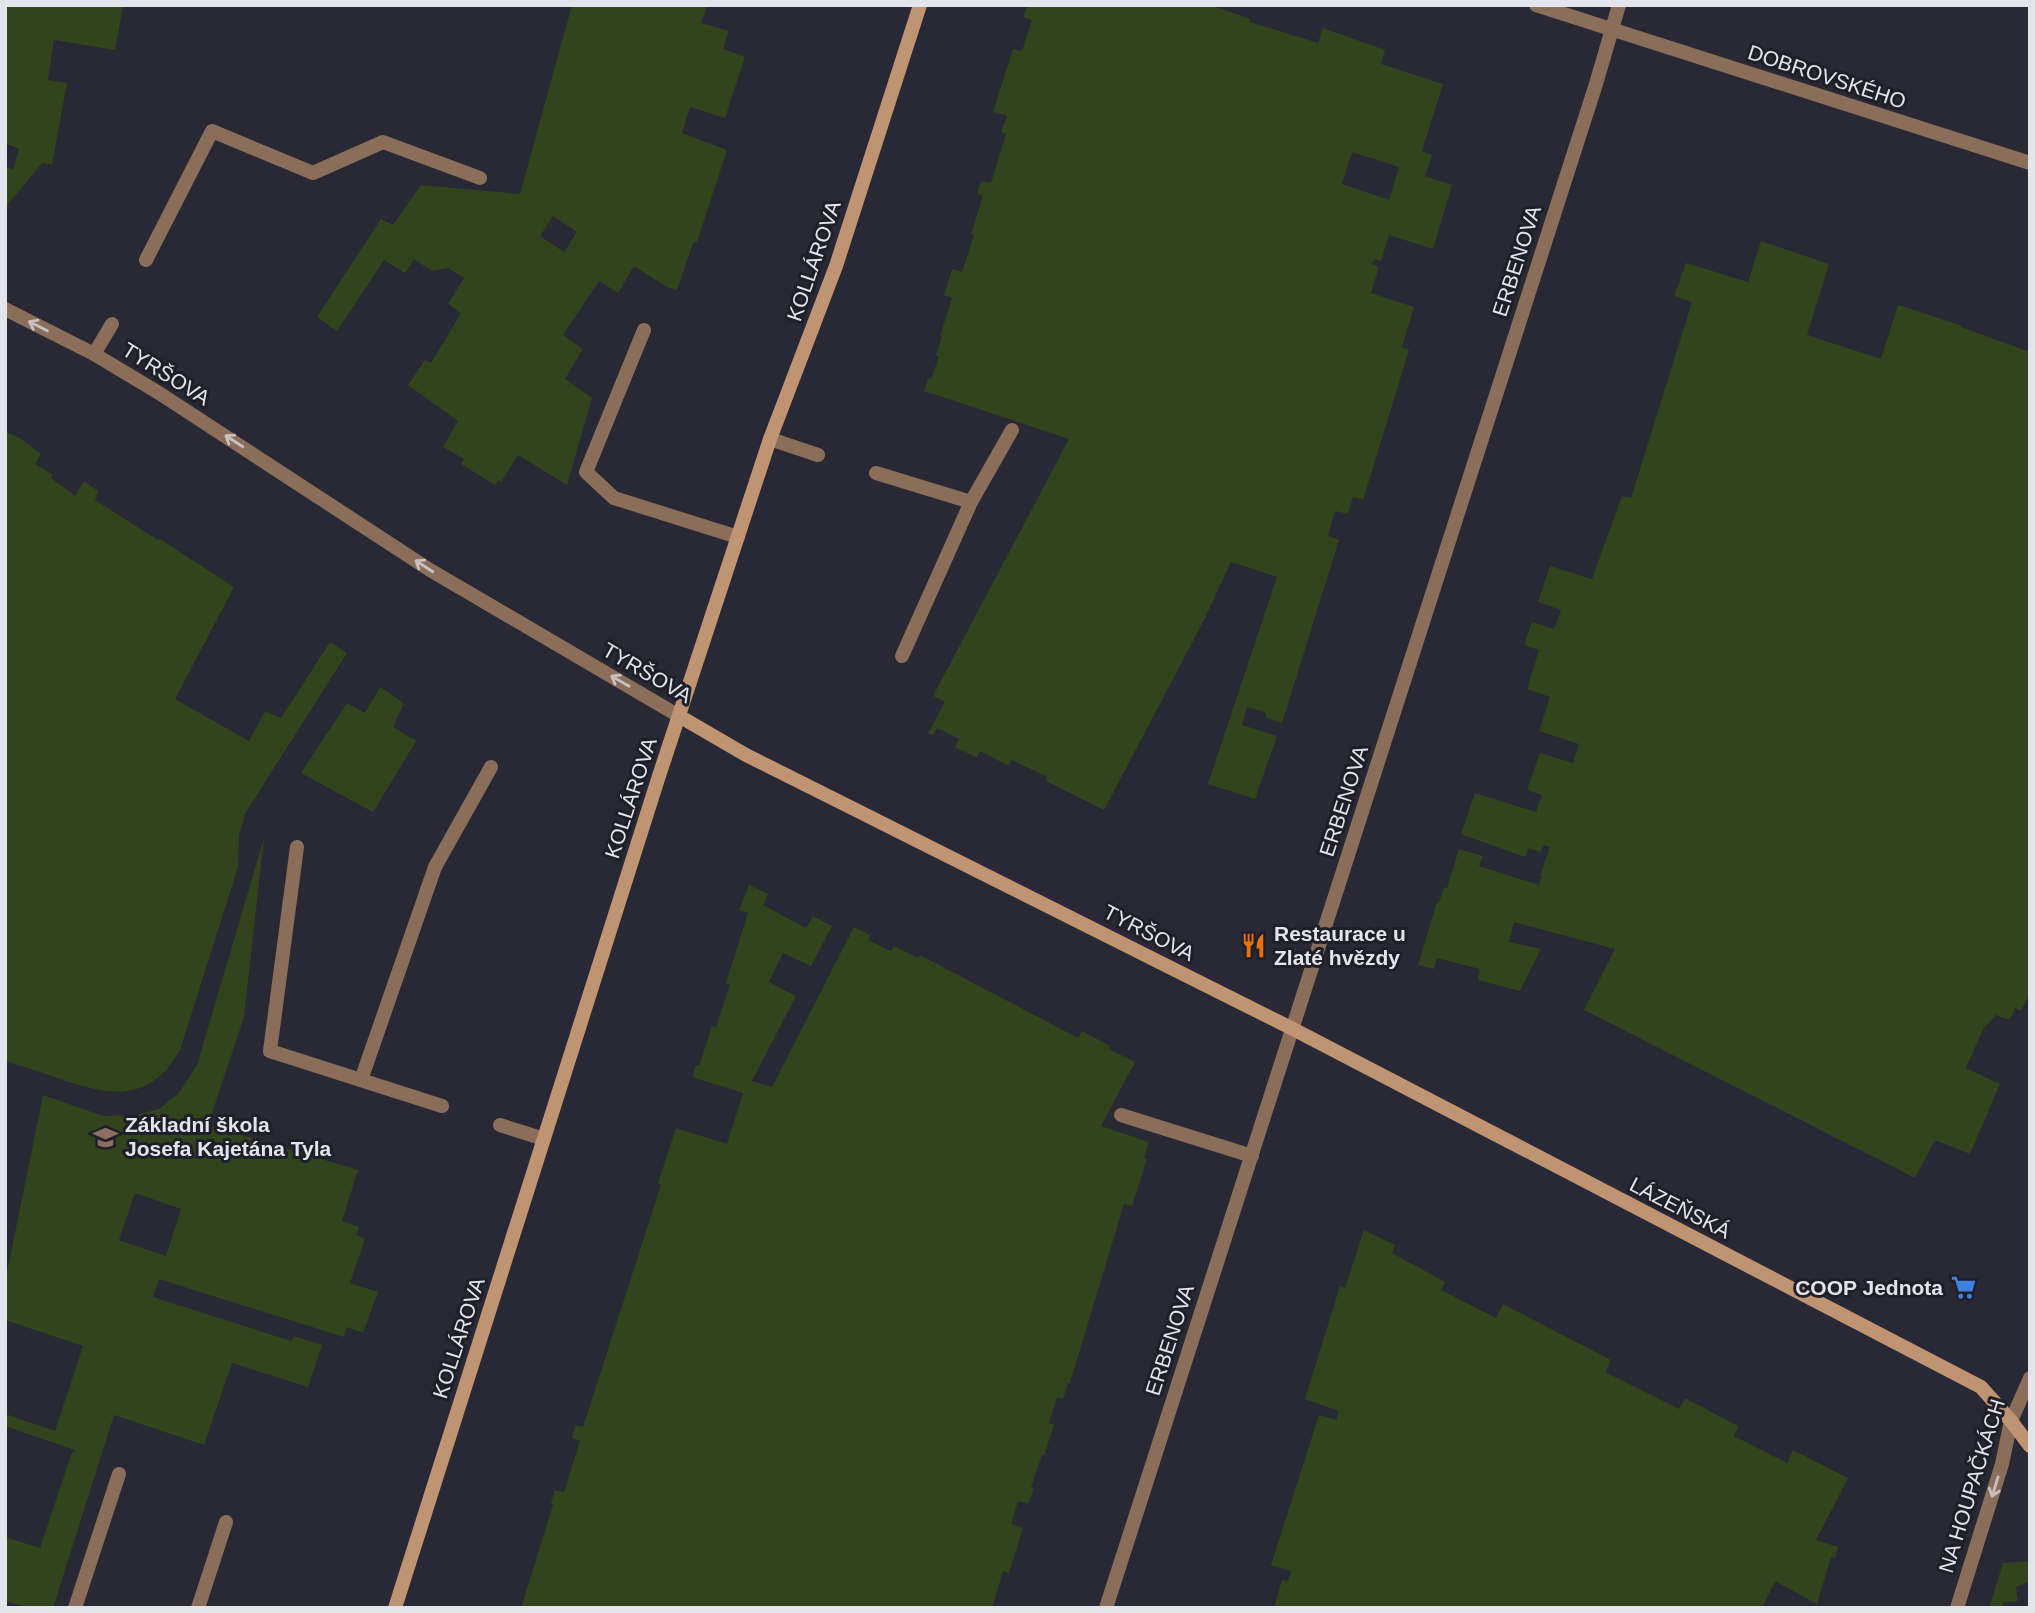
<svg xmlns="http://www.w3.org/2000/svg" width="2035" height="1613" viewBox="0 0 2035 1613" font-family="Helvetica,sans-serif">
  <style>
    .green { fill: #31441c; fill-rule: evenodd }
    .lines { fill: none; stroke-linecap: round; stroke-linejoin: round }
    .lane { stroke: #8a6e5a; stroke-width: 14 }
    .street { stroke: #8a6e5a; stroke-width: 14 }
    .secondary { stroke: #c09473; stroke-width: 14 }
    .oneway { stroke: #c8c1c0 }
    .labels { text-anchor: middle; stroke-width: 6; stroke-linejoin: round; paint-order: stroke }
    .street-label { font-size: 21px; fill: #e3e4ec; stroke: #1f1f2a }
    .poi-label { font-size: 21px; font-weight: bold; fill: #e3e4ec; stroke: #1f1f2a; text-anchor: start }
  </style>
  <rect width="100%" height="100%" fill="#282935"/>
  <g class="green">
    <polygon points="5,5 123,5 115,50 54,40 48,80 67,83 52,165 42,163 8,204 5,212 5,167 13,169 19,149 5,143"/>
    <path d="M 572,5 L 707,5 L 701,23 L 729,31 L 723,49 L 745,57 L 725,118 L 690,107 L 682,133 L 727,150 L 697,242 L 694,241 L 677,290 L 667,287 L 634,266 L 618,293 L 599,281 L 563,335 L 583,349 L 565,379 L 592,398 L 567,485 L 518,455 L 501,482 L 498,480 L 495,485 L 461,464 L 464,459 L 443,447 L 458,421 L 408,385 L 425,360 L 431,363 L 461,313 L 448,304 L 464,278 L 448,268 L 432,271 L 414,259 L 405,273 L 384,260 L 337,331 L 317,317 L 381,219 L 393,225 L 421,185 L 520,194 ZM 553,216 L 577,232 L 564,252 L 540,236 Z"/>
    <path d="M 1027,5 L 1210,5 L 1250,19 L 1250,22 L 1318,43 L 1323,28 L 1385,50 L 1381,64 L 1443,84 L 1422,151 L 1432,155 L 1425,176 L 1452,185 L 1433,249 L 1389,235 L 1381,261 L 1374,259 L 1372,264 L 1379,267 L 1371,293 L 1414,307 L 1402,347 L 1409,350 L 1363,500 L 1353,497 L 1348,514 L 1335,511 L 1328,536 L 1339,540 L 1282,723 L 1267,718 L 1265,712 L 1247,707 L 1242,725 L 1277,736 L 1255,799 L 1208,784 L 1277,577 L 1231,562 L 1204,620 L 1104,810 L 1046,781 L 1047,777 L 1012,760 L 1009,766 L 980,751 L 977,758 L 955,747 L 959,739 L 937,728 L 933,735 L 928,733 L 945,702 L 933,696 L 1069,439 L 924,391 L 928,379 L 931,379 L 939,357 L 936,355 L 942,337 L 940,336 L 952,298 L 944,295 L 952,269 L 962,272 L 974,235 L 971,234 L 983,196 L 977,194 L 981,181 L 991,183 L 1006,134 L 1001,132 L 1007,116 L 993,112 L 1013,49 L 1022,51 L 1032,20 L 1023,17 ZM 1352,152 L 1399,167 L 1389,200 L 1342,184 Z"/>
    <polygon points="1761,241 1829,264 1807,335 1881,359 1898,305 1960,325 1961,327 2030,352 2030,993 2021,1011 2015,1008 2010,1020 1996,1015 1983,1029 1966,1068 2000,1084 1970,1154 1935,1140 1915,1178 1584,1010 1615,949 1514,922 1509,942 1541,949 1520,991 1478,980 1480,969 1437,958 1434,969 1418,965 1437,902 1439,902 1444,888 1447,888 1459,849 1483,856 1479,866 1539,885 1542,876 1540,875 1550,847 1544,845 1540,852 1529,848 1525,857 1461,834 1475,793 1536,812 1542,795 1527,790 1540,753 1573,763 1579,744 1539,731 1550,697 1527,689 1539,650 1524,645 1532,622 1554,629 1561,610 1538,602 1550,566 1592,579 1622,496 1631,498 1692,302 1674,296 1686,263 1748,282"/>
    <path d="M 5,432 L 20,438 L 41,454 L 35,464 L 53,475 L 51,478 L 75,496 L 84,481 L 98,491 L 95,500 L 158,540 L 160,539 L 234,587 L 175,699 L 249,741 L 265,711 L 281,718 L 330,642 L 347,653 L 246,812 L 239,835 L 238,867 L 180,1050 C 175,1057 170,1066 164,1072 C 133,1104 93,1090 57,1078 C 40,1072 22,1066 5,1061 Z"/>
    <polygon points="380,687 404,703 393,727 416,741 373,812 301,773 347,703 365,713"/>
    <path d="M 264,838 L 244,1017 L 208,1125 L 358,1170 L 342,1221 L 359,1227 L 356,1235 L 365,1239 L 350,1283 L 378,1292 L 363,1333 L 347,1327 L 344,1337 L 159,1279 L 153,1297 L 291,1341 L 294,1336 L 322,1345 L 308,1387 L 232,1363 L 204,1445 L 114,1415 L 53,1608 L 30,1608 L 5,1601 L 5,1537 L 40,1548 L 72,1452 L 74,1452 L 75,1450 L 5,1426 L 5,1414 L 55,1431 L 83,1346 L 5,1320 L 5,1282 L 43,1095 L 103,1116 L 136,1115 L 159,1109 L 179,1093 L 197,1065 ZM 135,1193 L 181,1209 L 166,1256 L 119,1240 Z"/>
    <polygon points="749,885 768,894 763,905 806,928 813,916 832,926 811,966 783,953 769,982 796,996 752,1081 772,1087 854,927 870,935 868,940 891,951 894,946 918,958 920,955 1078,1038 1082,1031 1110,1046 1109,1049 1135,1062 1101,1126 1149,1142 1144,1158 1147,1159 1132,1206 1124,1204 1070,1383 1068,1383 1063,1399 1057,1397 1049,1423 1054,1425 1044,1455 1042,1455 1031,1487 1034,1488 1028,1504 1018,1501 1011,1524 1023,1528 1009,1573 1003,1571 992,1608 521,1608 553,1505 551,1503 555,1490 564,1492 580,1441 572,1438 575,1425 583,1427 661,1185 658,1183 676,1128 727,1144 743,1093 692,1077 696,1065 699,1066 712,1026 716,1027 730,985 726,983 748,913 739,910"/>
    <polygon points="1364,1230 1395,1245 1392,1253 1445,1282 1441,1290 1496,1318 1503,1304 1611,1360 1605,1372 1679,1409 1685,1398 1738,1426 1734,1436 1787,1463 1793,1450 1848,1478 1816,1540 1838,1547 1835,1558 1831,1557 1817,1604 1775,1581 1762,1608 1274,1608 1282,1580 1288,1581 1291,1571 1271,1565 1319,1415 1336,1420 1339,1411 1305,1399 1340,1286 1345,1288"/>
    <polygon points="2030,1561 2030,1581 2016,1587 2018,1601 2003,1602 2003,1608 1989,1608 2003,1563"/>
  </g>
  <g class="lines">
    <g class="lane">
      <polyline points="146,260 212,131 313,173 383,142 480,178"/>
      <polyline points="644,330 586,472 614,498 738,537"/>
      <polyline points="94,354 112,324"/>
      <polyline points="770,439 818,455"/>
      <polyline points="876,473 971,502 1012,430"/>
      <polyline points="902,656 971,502"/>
      <polyline points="297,847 270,1051 442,1106"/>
      <polyline points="361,1080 435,867 491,767"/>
      <polyline points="1121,1115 1252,1156"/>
      <polyline points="500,1125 544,1139"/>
      <polyline points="75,1608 119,1474"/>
      <polyline points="198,1608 226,1522"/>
    </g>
    <g class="street">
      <polyline points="1536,5 2030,163"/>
      <polyline points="5,309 94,354 159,393 430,570 679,716"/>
      <polyline points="1106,1608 1596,84 1619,5"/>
      <polyline points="1957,1608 2002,1464 2011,1421 2030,1378"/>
    </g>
    <g class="secondary">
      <polyline points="679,716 746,755 1293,1029 1981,1387 2011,1421 2030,1446"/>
      <polyline points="395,1608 658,779 770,439 836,266 920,5"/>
    </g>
  </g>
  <defs><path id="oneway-shaft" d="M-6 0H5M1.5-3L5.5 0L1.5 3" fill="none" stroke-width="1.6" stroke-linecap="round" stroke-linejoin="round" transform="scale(1.75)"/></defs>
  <g class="oneway">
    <use href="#oneway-shaft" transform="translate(38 326) rotate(-153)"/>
    <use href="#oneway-shaft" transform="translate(234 441) rotate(-147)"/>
    <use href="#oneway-shaft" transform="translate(424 566) rotate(-147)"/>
    <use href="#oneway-shaft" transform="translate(620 681) rotate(-150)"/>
    <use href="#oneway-shaft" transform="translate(1995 1487) rotate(107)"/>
  </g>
  <defs>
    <symbol id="restaurant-bare" viewBox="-9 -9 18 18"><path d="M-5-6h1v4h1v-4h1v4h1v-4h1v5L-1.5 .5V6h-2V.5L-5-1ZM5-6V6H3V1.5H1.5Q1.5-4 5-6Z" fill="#e8710a" stroke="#1f1f2a" stroke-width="2.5" paint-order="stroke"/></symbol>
    <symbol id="school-bare" viewBox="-9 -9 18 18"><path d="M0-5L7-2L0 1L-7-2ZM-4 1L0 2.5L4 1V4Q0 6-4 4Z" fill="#8d6e63" stroke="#1f1f2a" stroke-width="2.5" paint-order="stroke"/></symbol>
    <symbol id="supermarket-bare" viewBox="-9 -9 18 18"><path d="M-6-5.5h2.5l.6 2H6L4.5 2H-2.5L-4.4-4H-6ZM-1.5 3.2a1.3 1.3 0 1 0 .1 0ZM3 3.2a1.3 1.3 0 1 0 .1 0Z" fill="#3f7fe0" stroke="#1f1f2a" stroke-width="2.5" paint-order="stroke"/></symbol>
  </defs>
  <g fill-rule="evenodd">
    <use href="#restaurant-bare" x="1236" y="928" width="35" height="35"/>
    <use href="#school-bare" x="88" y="1120" width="35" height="35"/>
    <use href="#supermarket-bare" x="1946" y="1270" width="35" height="35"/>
  </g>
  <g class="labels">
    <g class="street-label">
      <text transform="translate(1827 77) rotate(18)" y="7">DOBROVSKÉHO</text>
      <text transform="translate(814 261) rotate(-71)" y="7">KOLLÁROVA</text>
      <text transform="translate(1517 261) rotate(-72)" y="7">ERBENOVA</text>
      <text transform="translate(166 374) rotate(32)" y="7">TYRŠOVA</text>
      <text transform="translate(647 673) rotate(30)" y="7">TYRŠOVA</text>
      <text transform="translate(631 798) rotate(-72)" y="7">KOLLÁROVA</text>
      <text transform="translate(1344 801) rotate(-72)" y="7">ERBENOVA</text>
      <text transform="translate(1149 933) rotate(27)" y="7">TYRŠOVA</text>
      <text transform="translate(1680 1208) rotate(27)" y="7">LÁZEŇSKÁ</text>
      <text transform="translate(459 1338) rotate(-72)" y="7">KOLLÁROVA</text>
      <text transform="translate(1170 1340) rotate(-72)" y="7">ERBENOVA</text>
      <text transform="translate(1972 1486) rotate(-73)" y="7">NA HOUPAČKÁCH</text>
    </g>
    <g class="poi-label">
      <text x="1274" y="941">Restaurace u<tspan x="1274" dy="24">Zlaté hvězdy</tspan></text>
      <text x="125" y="1132">Základní škola<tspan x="125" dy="24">Josefa Kajetána Tyla</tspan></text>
      <text x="1943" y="1295" text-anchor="end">COOP Jednota</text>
    </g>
  </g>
  <rect width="2035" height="1613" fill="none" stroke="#e3e4ec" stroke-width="14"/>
</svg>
